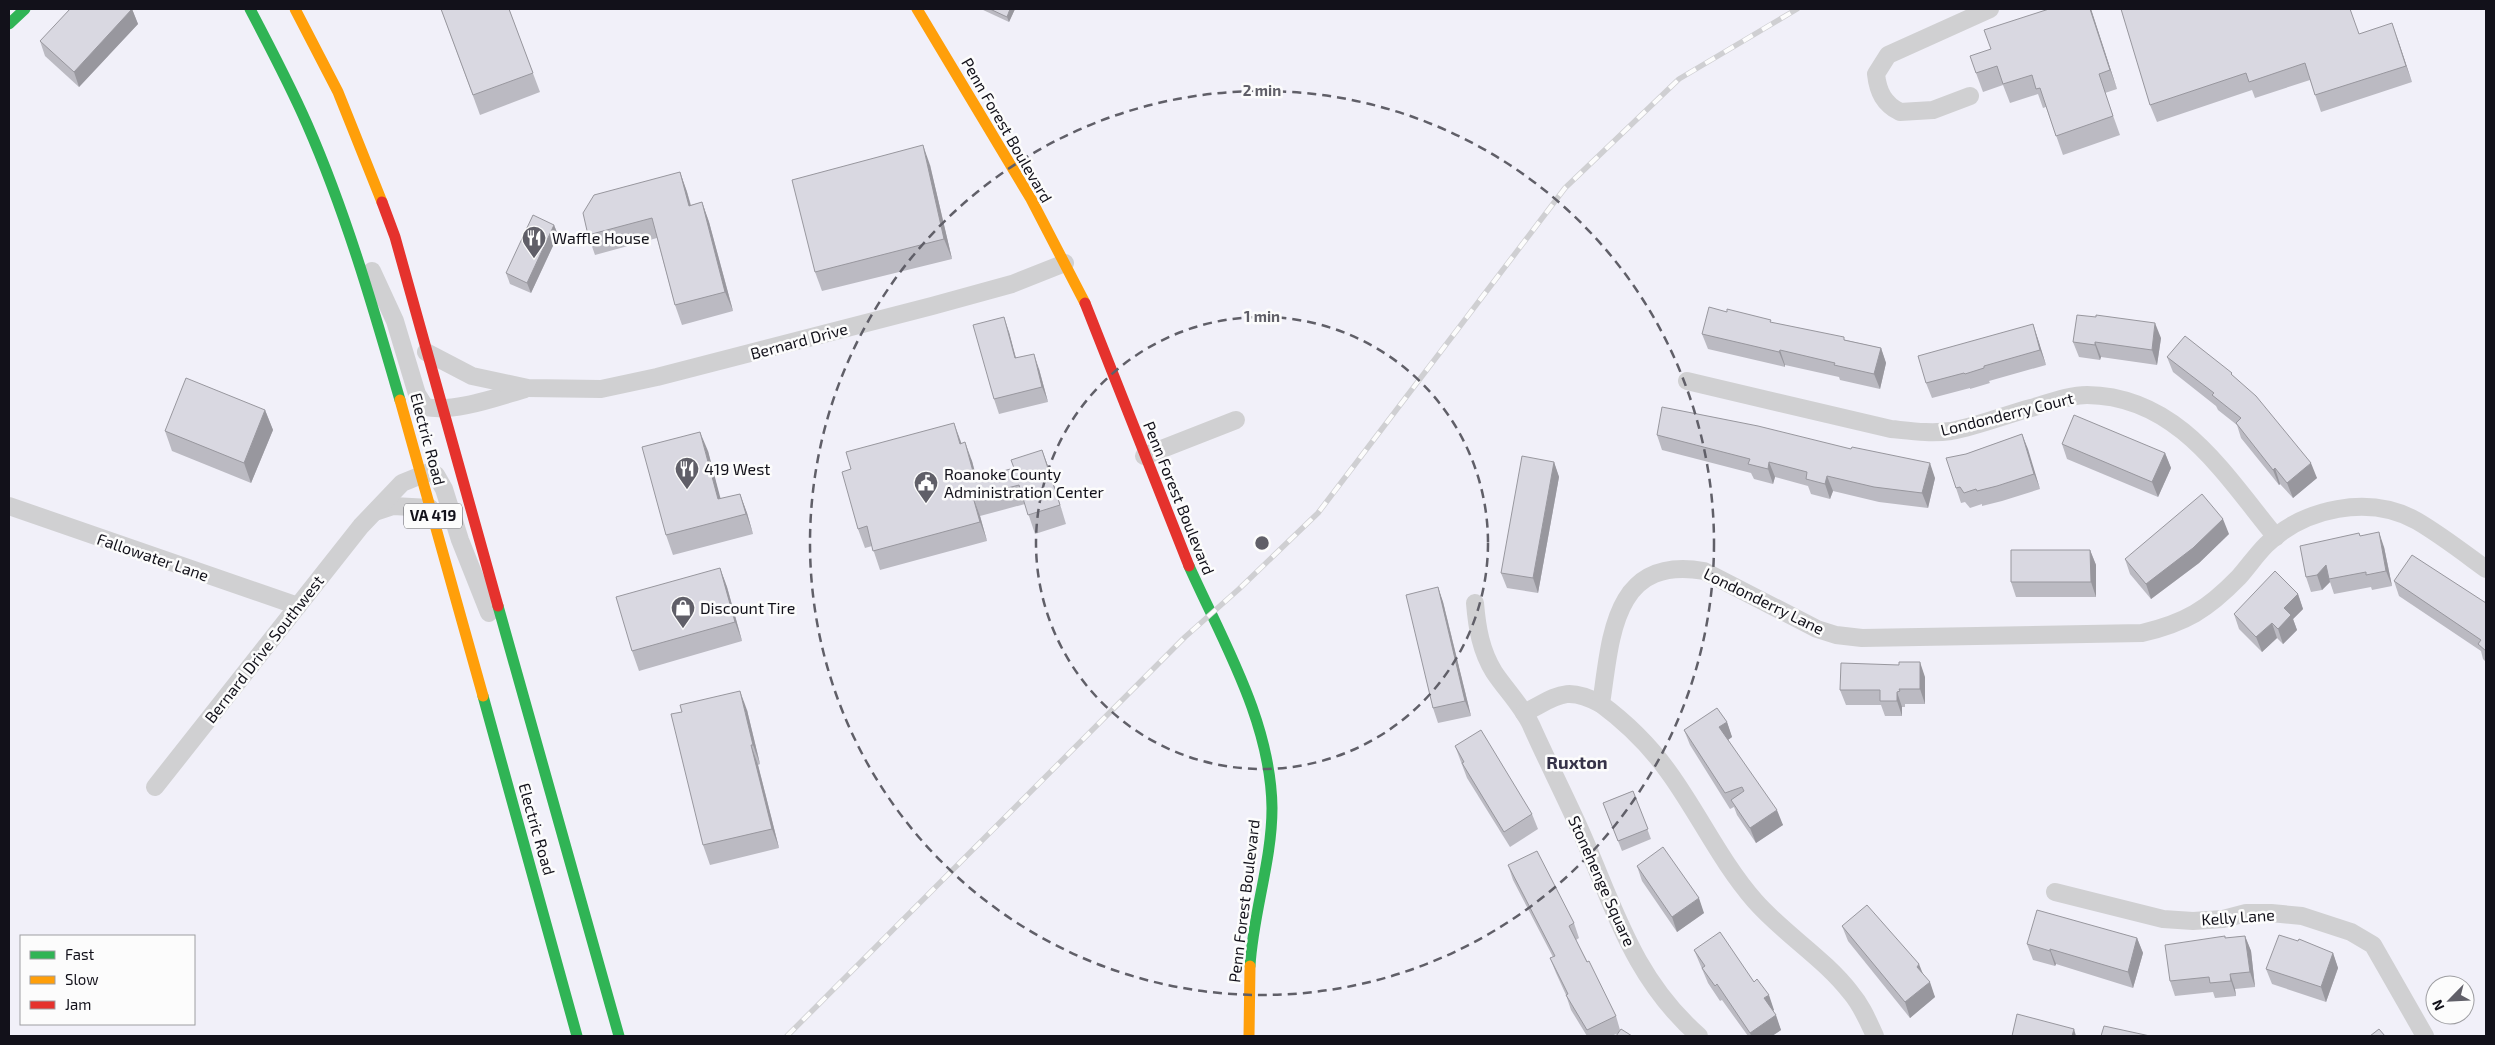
<svg xmlns="http://www.w3.org/2000/svg" width="2495" height="1045" viewBox="0 0 2495 1045" font-family="'Exo 2',sans-serif">
  <style>
    .lines { fill: none; stroke-linecap: round; stroke-linejoin: round }
    .street { stroke: #d0d0d2; stroke-width: 18 }
    .fast { stroke: #30b455; stroke-width: 11 }
    .slow { stroke: #ff9f0a; stroke-width: 11 }
    .jam { stroke: #e5322d; stroke-width: 11 }
    .rail-casing { stroke: #cfcfd2; stroke-width: 5.5 }
    .rail { stroke: #fcfcfc; stroke-width: 4; stroke-dasharray: 11; stroke-linecap: butt }
    .wall { fill: #bbbac2 }
    .shaded-wall { fill: #98979e }
    .building { fill: #d9d8e1; stroke: #98979e }
    .ring { fill: none; stroke: #605f68; stroke-width: 2.5; stroke-dasharray: 9 6 }
    .labels { text-anchor: middle; stroke-width: 5; stroke-linejoin: round; paint-order: stroke }
    .shield { fill: #fcfcfc; stroke: #58585e; stroke-width: 1 }
    .shield-label { font-size: 15px; font-weight: bold; fill: #12111a }
    .street-label { font-size: 16px; fill: #12111a; stroke: #fcfcfc }
    .poi-label { font-size: 16px; fill: #12111a; stroke: #fcfcfc; text-anchor: start }
    .neighbourhood-label { font-size: 18px; font-weight: bold; fill: #363349; stroke: #fcfcfc }
    .centre { fill: #605f68; stroke: #fcfcfc; stroke-width: 2.5 }
    .ring-label { font-size: 15px; text-anchor: middle; font-weight: bold; fill: #605f68; stroke: #fcfcfc; stroke-width: 5; stroke-linejoin: round; paint-order: stroke }
  </style>
  <rect width="100%" height="100%" fill="#f1f0f9"/>
  <g class="lines">
    <g class="street">
      <path d="M 1970,96 L 1933,110 L 1900,112 C 1884,104 1878,92 1876,74 L 1888,55 L 1990,9"/>
      <path d="M 372,271 L 395,321 L 417,394 L 425,407 C 454,413 497,397 525,389"/>
      <polyline points="426,352 472,376 528,388 601,389 657,377 932,306 1012,284 1065,263"/>
      <path d="M 1687,381 L 1891,429 C 1911,431 1931,434 1951,431 C 1978,426 2005,415 2031,408 C 2049,403 2069,395 2087,395 C 2178,396 2224,474 2276,537"/>
      <polyline points="1144,456 1236,420"/>
      <polyline points="9,506 298,606"/>
      <polyline points="375,512 393,506 430,508"/>
      <path d="M 1475,603 C 1477,628 1481,651 1494,672 C 1506,690 1522,706 1531,725 C 1547,761 1565,796 1581,832 C 1615,909 1633,978 1699,1036"/>
      <path d="M 1524,713 C 1558,696 1565,685 1601,704"/>
      <polyline points="155,787 361,526 402,483 429,472 436,475 444,489 460,540 489,613"/>
      <polyline points="2055,892 2163,919 2193,921 2223,919 2246,913 2271,913 2302,916 2351,932 2373,945 2425,1036"/>
      <path d="M 1875,1036 C 1868,1021 1862,1006 1851,993 C 1824,958 1784,934 1755,901 C 1721,862 1700,816 1670,774 C 1651,747 1628,724 1601,704 C 1611,639 1612,555 1704,571 L 1817,629 L 1836,635 L 1862,638 L 2142,633 C 2185,623 2207,610 2239,577 C 2248,567 2256,555 2266,545 C 2304,508 2369,494 2417,521 C 2441,535 2464,553 2486,569"/>
    </g>
    <g class="fast">
      <path d="M 250,9 C 270,47 290,85 307,124 C 346,213 373,307 400,400"/>
      <polyline points="9,24 25,9"/>
      <path d="M 1189,566 C 1223,642 1271,722 1272,808 C 1272,861 1253,913 1250,966"/>
      <polyline points="498,606 619,1036"/>
      <polyline points="483,696 577,1036"/>
    </g>
    <g class="slow">
      <polyline points="295,9 338,92 382,202"/>
      <polyline points="917,9 1031,199 1085,303"/>
      <polyline points="400,400 483,696"/>
      <polyline points="1249,1036 1250,966"/>
    </g>
    <g class="jam">
      <polyline points="382,202 395,237 498,606"/>
      <polyline points="1085,303 1189,566"/>
    </g>
    <defs>
      <polyline id="rail" points="787,1036 1185,637 1239,589 1318,513 1565,188 1679,79 1797,9"/>
    </defs>
    <use href="#rail" class="rail-casing"/>
    <use href="#rail" class="rail"/>
  </g>
  <g class="wall">
    <polygon points="132,9 138,24 79,87 45,56 40,41"/>
    <polygon points="441,9 509,9 540,92 480,115"/>
    <polygon points="981,9 1015,9 1009,22"/>
    <polygon points="2049,9 2091,9 2117,89 2105,93 2120,135 2063,155 2046,107 2043,108 2038,94 2010,103 2003,85 1983,92 1976,73 1991,49"/>
    <polygon points="2359,34 2398,40 2412,82 2321,112 2310,80 2255,98 2252,90 2157,122 2150,105"/>
    <polygon points="930,165 952,259 822,291 815,272"/>
    <polygon points="680,172 687,192 691,205 702,202 709,222 733,311 682,325 675,305 657,238 595,255 588,235"/>
    <polygon points="554,225 558,235 531,293 510,284 506,273"/>
    <polygon points="1772,323 1881,348 1886,363 1880,389 1840,380 1839,377 1785,365 1785,367 1708,349 1702,334"/>
    <polygon points="2033,324 2046,365 1989,381 1990,383 1970,389 1970,388 1932,398 1926,383"/>
    <polygon points="1009,332 1016,358 1039,369 1048,402 999,414 994,399"/>
    <polygon points="2161,338 2157,365 2101,357 2100,360 2079,357 2073,342"/>
    <polygon points="2167,357 2233,376 2317,478 2293,498 2280,484 2279,485 2241,438 2237,425 2218,410 2216,406 2173,372"/>
    <polygon points="265,410 273,430 251,483 172,451 165,431"/>
    <polygon points="2022,434 2040,489 2002,501 1982,506 1982,504 1970,508 1965,502 1961,503 1956,488 1966,454"/>
    <polygon points="1657,435 1935,478 1928,508 1879,502 1833,491 1830,499 1811,494 1808,486 1775,477 1773,484 1754,479 1751,473 1662,450"/>
    <polygon points="961,443 972,461 976,478 1014,468 1042,450 1049,469 1066,524 1035,534 1025,504 980,516 987,541 880,570 872,546 865,548 858,529"/>
    <polygon points="2062,444 2165,453 2171,468 2158,497 2067,459"/>
    <polygon points="708,451 720,499 740,494 747,513 753,534 673,555 666,535"/>
    <polygon points="1554,462 1559,477 1538,593 1507,588 1501,573"/>
    <polygon points="2229,534 2199,563 2151,599 2130,574 2125,559"/>
    <polygon points="2360,536 2384,547 2392,586 2372,590 2371,587 2334,594 2330,582 2322,590 2311,592 2306,577"/>
    <polygon points="2090,550 2096,565 2096,597 2016,597 2011,582"/>
    <polygon points="720,568 727,587 742,641 639,671 632,651"/>
    <polygon points="2394,581 2486,603 2486,662 2483,659 2481,651 2399,596"/>
    <polygon points="1438,587 1443,602 1471,716 1438,723 1433,708"/>
    <polygon points="2298,594 2303,609 2293,619 2297,630 2283,644 2277,638 2262,652 2239,629 2234,614"/>
    <polygon points="1925,677 1925,704 1905,704 1905,707 1902,707 1902,716 1885,716 1881,705 1846,705 1840,690"/>
    <polygon points="747,710 760,764 758,765 779,848 710,865 703,845"/>
    <polygon points="1727,722 1732,737 1728,740 1783,825 1756,843 1737,815 1734,807 1730,809 1690,745 1684,730"/>
    <polygon points="1455,746 1532,814 1538,829 1510,847 1467,778"/>
    <polygon points="1633,791 1651,839 1622,851 1603,803"/>
    <polygon points="1508,865 1574,923 1579,938 1576,940 1616,1016 1620,1030 1619,1033 1611,1036 1587,1036 1571,1010 1566,995 1556,973 1550,958 1553,957 1513,880"/>
    <polygon points="1637,866 1704,913 1677,932 1642,881"/>
    <polygon points="1842,926 1923,974 1935,997 1910,1018 1848,941"/>
    <polygon points="2245,936 2251,951 2255,987 2235,989 2236,996 2215,998 2213,992 2175,996 2170,981 2226,938"/>
    <polygon points="2137,938 2143,953 2133,988 2056,964 2055,966 2033,960 2027,944"/>
    <polygon points="1694,950 1774,1010 1773,1011 1781,1030 1772,1036 1748,1036 1722,1000 1720,1001 1708,983"/>
    <polygon points="2333,953 2338,968 2326,1002 2272,984 2266,969"/>
  </g>
  <g class="shaded-wall">
    <polygon points="132,9 138,24 79,87 74,72"/>
    <polygon points="1010,9 1015,9 1009,22 1007,17"/>
    <polygon points="2090,9 2091,9 2117,89 2110,70"/>
    <polygon points="2392,23 2398,40 2412,82 2406,66"/>
    <polygon points="923,145 930,165 952,259 944,239"/>
    <polygon points="680,172 687,192 696,226 689,206"/>
    <polygon points="702,202 709,222 733,311 725,292"/>
    <polygon points="554,225 558,235 531,293 527,283"/>
    <polygon points="1004,317 1009,332 1020,374 1015,358"/>
    <polygon points="2155,323 2161,338 2157,365 2152,350"/>
    <polygon points="2033,324 2038,339 2046,365 2040,350"/>
    <polygon points="2095,342 2101,357 2100,360 2095,345"/>
    <polygon points="1881,348 1886,363 1880,389 1874,374"/>
    <polygon points="1780,350 1785,365 1785,367 1779,352"/>
    <polygon points="1034,354 1039,369 1048,402 1042,387"/>
    <polygon points="265,410 273,430 251,483 244,463"/>
    <polygon points="954,423 961,442 967,463 960,444"/>
    <polygon points="700,432 708,451 726,519 718,499"/>
    <polygon points="2022,434 2028,449 2040,489 2034,474"/>
    <polygon points="965,442 972,461 982,498 975,479"/>
    <polygon points="1042,450 1049,469 1066,524 1060,505"/>
    <polygon points="2165,453 2171,468 2158,497 2152,482"/>
    <polygon points="1554,462 1559,477 1538,593 1533,578"/>
    <polygon points="1769,462 1775,477 1773,484 1768,469"/>
    <polygon points="1930,463 1935,478 1928,508 1922,493"/>
    <polygon points="2311,463 2317,478 2293,498 2287,483"/>
    <polygon points="2275,468 2280,484 2279,485 2273,470"/>
    <polygon points="1827,476 1833,491 1830,499 1825,484"/>
    <polygon points="740,494 747,513 753,534 746,514"/>
    <polygon points="973,497 980,516 987,541 980,522"/>
    <polygon points="2223,519 2229,534 2199,563 2151,599 2146,584"/>
    <polygon points="2379,532 2384,547 2392,586 2386,571"/>
    <polygon points="2090,550 2096,565 2096,597 2091,582"/>
    <polygon points="2326,565 2330,582 2322,590 2317,575"/>
    <polygon points="720,568 727,587 742,641 735,622"/>
    <polygon points="1438,587 1443,602 1471,716 1465,701"/>
    <polygon points="2298,594 2303,609 2293,619 2297,630 2283,644 2278,629 2284,608"/>
    <polygon points="2272,623 2277,638 2262,652 2256,637"/>
    <polygon points="1920,662 1925,677 1925,704 1920,689"/>
    <polygon points="740,691 747,710 760,764 753,745"/>
    <polygon points="1897,692 1902,707 1902,716 1897,701"/>
    <polygon points="1727,722 1732,737 1725,742 1719,727"/>
    <polygon points="751,745 758,765 779,848 772,829"/>
    <polygon points="1777,810 1783,825 1756,843 1750,828"/>
    <polygon points="1699,898 1704,913 1677,932 1672,917"/>
    <polygon points="2245,936 2251,951 2255,987 2250,972"/>
    <polygon points="2137,938 2143,953 2133,988 2128,972"/>
    <polygon points="2050,949 2056,964 2055,966 2050,951"/>
    <polygon points="2333,953 2338,968 2326,1002 2321,987"/>
    <polygon points="1919,964 1925,979 1917,967"/>
    <polygon points="2230,974 2235,989 2236,996 2231,981"/>
    <polygon points="1930,982 1935,997 1910,1018 1905,1002"/>
    <polygon points="1769,995 1774,1010 1769,1013 1764,998"/>
    <polygon points="1776,1015 1781,1030 1772,1036 1751,1036 1750,1033"/>
    <polygon points="2074,1029 2076,1036 2072,1036"/>
  </g>
  <g class="building">
    <polygon points="70,9 132,9 74,72 40,41"/>
    <polygon points="441,9 509,9 533,73 473,95"/>
    <polygon points="990,9 1010,9 1007,17"/>
    <polygon points="2049,9 2090,9 2110,70 2099,74 2113,116 2056,136 2040,88 2036,89 2032,75 2003,84 1997,66 1976,73 1970,56 1991,49 1984,30"/>
    <polygon points="2121,9 2350,9 2359,34 2392,23 2406,66 2315,95 2305,63 2249,82 2246,73 2150,105"/>
    <polygon points="923,145 944,239 815,272 792,180"/>
    <polygon points="680,172 689,206 702,202 725,292 675,305 652,218 588,235 583,213 594,195"/>
    <polygon points="533,215 554,225 527,283 506,273"/>
    <polygon points="1709,307 1727,312 1727,309 1771,320 1770,322 1844,337 1844,340 1881,348 1874,374 1834,365 1835,363 1780,350 1779,352 1702,334"/>
    <polygon points="2077,315 2096,317 2096,315 2155,323 2152,350 2095,342 2095,345 2073,342"/>
    <polygon points="1004,317 1015,358 1034,354 1042,387 994,399 973,325"/>
    <polygon points="2033,324 2040,350 1984,366 1984,368 1965,374 1964,373 1926,383 1918,356"/>
    <polygon points="2185,336 2232,373 2231,374 2256,396 2311,463 2287,483 2275,468 2273,470 2236,423 2241,418 2212,395 2214,393 2167,357"/>
    <polygon points="186,378 265,410 244,463 165,431"/>
    <polygon points="1662,407 1758,426 1851,449 1852,447 1930,463 1922,493 1874,487 1827,476 1825,484 1806,479 1807,472 1769,462 1768,469 1748,464 1750,459 1657,435"/>
    <polygon points="2074,415 2165,453 2152,482 2062,444"/>
    <polygon points="954,423 960,444 965,442 975,479 1014,468 1011,460 1042,450 1060,505 1028,515 1019,485 973,497 980,522 873,551 867,526 858,529 842,472 851,469 846,452"/>
    <polygon points="700,432 718,499 740,494 746,514 666,535 642,447"/>
    <polygon points="2022,434 2034,474 1997,486 1977,491 1976,489 1964,493 1960,487 1956,488 1946,458 1966,454"/>
    <polygon points="1522,456 1554,462 1533,578 1501,573"/>
    <polygon points="2202,494 2223,519 2193,548 2146,584 2125,559"/>
    <polygon points="2379,532 2386,571 2366,575 2366,572 2329,579 2326,565 2317,575 2306,577 2300,546 2359,533 2360,536"/>
    <polygon points="2011,550 2090,550 2091,582 2011,582"/>
    <polygon points="2412,555 2486,603 2486,651 2478,644 2481,640 2394,581"/>
    <polygon points="720,568 735,622 632,651 616,597"/>
    <polygon points="2275,571 2298,594 2284,608 2291,615 2278,629 2272,623 2256,637 2234,614"/>
    <polygon points="1438,587 1465,701 1433,708 1406,595"/>
    <polygon points="1899,662 1920,662 1920,689 1899,689 1900,691 1897,692 1897,701 1880,701 1880,690 1840,690 1841,663 1899,665"/>
    <polygon points="740,691 753,745 751,745 772,829 703,845 671,714 682,712 680,705"/>
    <polygon points="1717,708 1727,722 1719,727 1777,810 1750,828 1731,800 1744,791 1742,787 1725,793 1684,730"/>
    <polygon points="1481,730 1532,814 1504,832 1462,763 1464,762 1455,746"/>
    <polygon points="1633,791 1648,829 1618,841 1603,803"/>
    <polygon points="1663,847 1699,898 1672,917 1637,866"/>
    <polygon points="1537,851 1574,923 1569,926 1587,962 1589,961 1616,1016 1587,1030 1566,995 1568,994 1550,958 1555,956 1508,865"/>
    <polygon points="1867,905 1919,964 1917,967 1930,982 1905,1002 1842,926"/>
    <polygon points="2037,910 2137,938 2128,972 2050,949 2050,951 2027,944"/>
    <polygon points="1720,932 1754,982 1757,979 1769,995 1764,998 1776,1015 1750,1033 1717,984 1715,986 1702,968 1705,966 1694,950"/>
    <polygon points="2279,935 2298,941 2299,939 2333,953 2321,987 2266,969"/>
    <polygon points="2225,936 2225,938 2245,936 2250,972 2230,974 2231,981 2210,983 2209,977 2170,981 2165,945"/>
    <polygon points="2017,1014 2074,1029 2072,1036 2012,1036"/>
    <polygon points="2104,1026 2150,1036 2101,1036"/>
    <polygon points="1621,1029 1632,1036 1616,1036"/>
    <polygon points="2379,1029 2385,1036 2370,1036"/>
  </g>
  <g class="ring">
    <circle cx="1262" cy="543" r="226"/>
    <circle cx="1262" cy="543" r="452"/>
  </g>
  <defs>
    <symbol id="restaurant-pin" viewBox="-11 -11 22 30"><path d="M0 17L-7.5 6A9.5 9.5 0 1 1 7.5 6Z" fill="#605f68" stroke="#fcfcfc"/><path d="M-5-6h1v4h1v-4h1v4h1v-4h1v5L-1.5 .5V6h-2V.5L-5-1ZM5-6V6H3V1.5H1.5Q1.5-4 5-6Z" fill="#fff"/></symbol>
    <symbol id="civic-pin" viewBox="-11 -11 22 30"><path d="M0 17L-7.5 6A9.5 9.5 0 1 1 7.5 6Z" fill="#605f68" stroke="#fcfcfc"/><path d="M-.6-6.5H3V-4.5H.6V-3L4-1V1h2V6H-6V1h2V-1L-.6-3ZM-1.2 2.5V6h2.4V2.5Z" fill="#fff"/></symbol>
    <symbol id="shop-pin" viewBox="-11 -11 22 30"><path d="M0 17L-7.5 6A9.5 9.5 0 1 1 7.5 6Z" fill="#605f68" stroke="#fcfcfc"/><path d="M-5-2.5h2.3a2.7 3.5 0 0 1 5.4 0H5L5.5 6h-11ZM-1.5-2.5h3a1.5 2.3 0 0 0-3 0Z" fill="#fff"/></symbol>
  </defs>
  <g fill-rule="evenodd">
    <use href="#restaurant-pin" x="520" y="224" width="28" height="38"/>
    <use href="#restaurant-pin" x="673" y="455" width="28" height="38"/>
    <use href="#civic-pin" x="912" y="469" width="28" height="38"/>
    <use href="#shop-pin" x="669" y="594" width="28" height="38"/>
  </g>
  <g class="labels">
    <rect class="shield" x="404" y="503.5" width="58" height="25" rx="4"/>
    <g class="shield-label">
      <text x="433" y="521">VA 419</text>
    </g>
    <g class="street-label">
      <text transform="translate(1007 130) rotate(60)" y="6">Penn Forest Boulevard</text>
      <text transform="translate(799 341) rotate(-15)" y="6">Bernard Drive</text>
      <text transform="translate(2007 414) rotate(-14)" y="6">Londonderry Court</text>
      <text transform="translate(428 439) rotate(75)" y="6">Electric Road</text>
      <text transform="translate(1179 498) rotate(68)" y="6">Penn Forest Boulevard</text>
      <text transform="translate(153 557) rotate(19)" y="6">Fallowater Lane</text>
      <text transform="translate(1764 601) rotate(26)" y="6">Londonderry Lane</text>
      <text transform="translate(264 649) rotate(-52)" y="6">Bernard Drive Southwest</text>
      <text transform="translate(537 829) rotate(74)" y="6">Electric Road</text>
      <text transform="translate(1602 881) rotate(66)" y="6">Stonehenge Square</text>
      <text transform="translate(1244 901) rotate(-83)" y="6">Penn Forest Boulevard</text>
      <text transform="translate(2238 917) rotate(-4)" y="6">Kelly Lane</text>
    </g>
    <g class="poi-label">
      <text x="552" y="244">Waffle House</text>
      <text x="704" y="475">419 West</text>
      <text x="944" y="480">Roanoke County<tspan x="944" dy="18">Administration Center</tspan></text>
      <text x="700" y="614">Discount Tire</text>
    </g>
    <g class="neighbourhood-label">
      <text x="1577" y="769">Ruxton</text>
    </g>
  </g>
  <circle cx="1262" cy="543" r="8" class="centre"/>
  <g class="ring-label">
    <text x="1262" y="96">2 min</text>
    <text x="1262" y="322">1 min</text>
  </g>
  <rect width="2495" height="1045" fill="none" stroke="#12111a" stroke-width="20"/>
  <rect x="20" y="935" width="175" height="90" fill="#fcfcfc" stroke="#9e9ea2"/>
  <rect x="30" y="951" width="25" height="8" fill="#30b455" stroke="#9e9ea2"/>
  <text x="65" y="960" font-size="15" fill="#12111a">Fast</text>
  <rect x="30" y="976" width="25" height="8" fill="#ff9f0a" stroke="#9e9ea2"/>
  <text x="65" y="985" font-size="15" fill="#12111a">Slow</text>
  <rect x="30" y="1001" width="25" height="8" fill="#e5322d" stroke="#9e9ea2"/>
  <text x="65" y="1010" font-size="15" fill="#12111a">Jam</text>
  <g transform="translate(2450 1000) rotate(246)"><circle r="24" fill="#fcfcfc" stroke="#9e9ea2"/>
  <path d="M0-4L9 19L0 12L-9 19Z" fill="#605f68"/>
  <text y="-8" font-size="14" font-weight="bold" text-anchor="middle" fill="#12111a">N</text>
  </g>
</svg>
